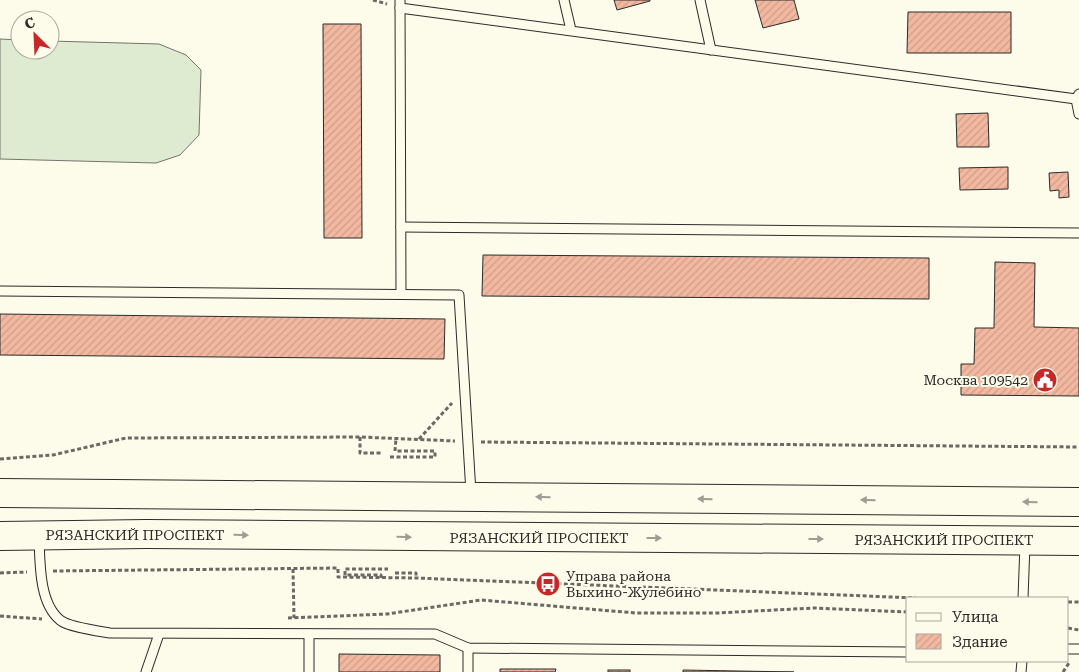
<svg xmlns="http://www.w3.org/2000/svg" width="1079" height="672" viewBox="0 0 1079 672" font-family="'Roboto Serif',serif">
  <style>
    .pitch { fill: #deebd1; stroke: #74746e }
    .building { fill: url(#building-hatch); stroke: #2b2b2b }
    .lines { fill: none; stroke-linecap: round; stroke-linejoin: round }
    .service-casing { stroke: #2b2b2b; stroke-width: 11 }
    .primary-casing { stroke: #2b2b2b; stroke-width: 30 }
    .path { stroke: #6a6964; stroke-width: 3; stroke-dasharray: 4 2.5; stroke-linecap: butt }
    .service { stroke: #fdfbea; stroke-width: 9 }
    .primary { stroke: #fdfbea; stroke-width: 28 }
    .oneway { fill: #9e9d94 }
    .labels { text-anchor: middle; stroke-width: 4; stroke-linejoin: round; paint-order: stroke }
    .poi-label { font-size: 14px; fill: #2b2b2b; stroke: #fdfbea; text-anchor: end }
    .street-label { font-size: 14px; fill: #2b2b2b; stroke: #fdfbea }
  </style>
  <defs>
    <pattern id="building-hatch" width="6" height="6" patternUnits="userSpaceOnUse" patternTransform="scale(1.25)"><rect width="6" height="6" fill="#f2b8a0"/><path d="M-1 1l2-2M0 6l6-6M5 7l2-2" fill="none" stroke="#d09e8a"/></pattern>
  </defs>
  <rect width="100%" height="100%" fill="#fdfbea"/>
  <polygon class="pitch" points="0,39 20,40 20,50 50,50 50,41 159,44 186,55 201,70 199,135 180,155 156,163 0,159"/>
  <g class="building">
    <polygon points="614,0 650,0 650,1 617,10"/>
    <polygon points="755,0 794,0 799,19 763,28"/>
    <polygon points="908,12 1011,12 1011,53 907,53"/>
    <polygon points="323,24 361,24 362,238 324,238"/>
    <polygon points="988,113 989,147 957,147 956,114"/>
    <polygon points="1008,167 1008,189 960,190 959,168"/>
    <polygon points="1068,172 1069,197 1059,198 1059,190 1050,191 1049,173"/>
    <polygon points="483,255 929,258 929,299 482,296"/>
    <polygon points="995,262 1035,263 1034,327 1079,328 1079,396 961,395 961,364 974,364 975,328 994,328"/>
    <polygon points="0,314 445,319 444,359 0,355"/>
    <polygon points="339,654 440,655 440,672 339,672"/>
    <polygon points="500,669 556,669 555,672 500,672"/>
    <rect x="608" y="670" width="22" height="2"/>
    <polygon points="683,670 794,672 683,672"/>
  </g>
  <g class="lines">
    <defs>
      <g id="service">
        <polyline points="400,0 401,294"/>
        <polyline points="564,0 571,30"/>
        <polyline points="700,0 711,50"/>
        <polyline points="400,8 1076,99 1079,94"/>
        <polyline points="1076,99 1079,114"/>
        <polyline points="401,227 1079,233"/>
        <polyline points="0,291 459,295 471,493"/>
        <path d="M 39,538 C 40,563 39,603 60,620 C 68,627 98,631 110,633 L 435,634 L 468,648 L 908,652"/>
        <polyline points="1023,598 1025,544"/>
        <polyline points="309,634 309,672"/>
        <polyline points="1068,649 1079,649"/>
        <polyline points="146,672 159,634"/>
        <polyline points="468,672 468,648"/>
        <polyline points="1021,672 1022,661"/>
      </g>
      <g id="primary">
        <polyline points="0,493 1079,502"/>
        <polyline points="0,536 146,534 1079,541"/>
      </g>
    </defs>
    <use href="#service" class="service-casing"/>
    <use href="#primary" class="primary-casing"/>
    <g class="path">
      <polyline points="373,0 387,4"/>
      <polyline points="360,437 360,453 383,453"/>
      <polyline points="419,439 452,403"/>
      <polyline points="481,442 1079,447"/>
      <polyline points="390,457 435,457 435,451 395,451 396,438"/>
      <polyline points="0,459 53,455 126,438 360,437 455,441"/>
      <polyline points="293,569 294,618"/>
      <polyline points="53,571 338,568 338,577 416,578 916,598"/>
      <polyline points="0,573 27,572"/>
      <polyline points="395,573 416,573 416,578"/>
      <polyline points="381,578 381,575 345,575 345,569 388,569"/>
      <polyline points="1068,602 1079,602"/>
      <polyline points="0,616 42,619"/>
      <polyline points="288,618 387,614 481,600 636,613 717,613 814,608 908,612"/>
      <polyline points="1068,628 1079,630"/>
      <polyline points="1063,672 1069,663"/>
    </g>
    <use href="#service" class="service"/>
    <use href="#primary" class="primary"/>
  </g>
  <defs><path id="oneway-solid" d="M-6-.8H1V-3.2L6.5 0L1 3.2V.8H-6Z" transform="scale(1.25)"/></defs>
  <g class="oneway">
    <use href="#oneway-solid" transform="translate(543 497) rotate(-179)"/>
    <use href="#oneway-solid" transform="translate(705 499) rotate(-179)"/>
    <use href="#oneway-solid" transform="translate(868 500) rotate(-179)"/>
    <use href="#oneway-solid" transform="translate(1030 502) rotate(-179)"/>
    <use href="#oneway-solid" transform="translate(241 535) rotate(1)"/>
    <use href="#oneway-solid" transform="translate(404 537) rotate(1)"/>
    <use href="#oneway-solid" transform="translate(654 538)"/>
    <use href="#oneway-solid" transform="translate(816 539)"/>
  </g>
  <defs>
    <symbol id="civic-disc" viewBox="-11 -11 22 22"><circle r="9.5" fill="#c62828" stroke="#fdfbea"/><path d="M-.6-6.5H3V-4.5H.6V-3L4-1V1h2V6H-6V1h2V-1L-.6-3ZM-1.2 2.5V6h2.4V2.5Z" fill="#fff"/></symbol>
    <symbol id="bus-disc" viewBox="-11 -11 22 22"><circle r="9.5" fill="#c62828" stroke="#fdfbea"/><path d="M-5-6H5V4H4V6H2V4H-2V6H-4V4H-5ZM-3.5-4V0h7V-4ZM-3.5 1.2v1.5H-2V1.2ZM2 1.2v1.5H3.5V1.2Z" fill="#fff"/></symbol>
  </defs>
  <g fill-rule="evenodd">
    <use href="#civic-disc" x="1031" y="366" width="28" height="28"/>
    <use href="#bus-disc" x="534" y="570" width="28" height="28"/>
  </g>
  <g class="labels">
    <g class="poi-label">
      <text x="1028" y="385">Москва 109542</text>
      <text x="566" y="581" text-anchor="start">Управа района<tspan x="566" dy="16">Выхино-Жулебино</tspan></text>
    </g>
    <g class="street-label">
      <text x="135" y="540">РЯЗАНСКИЙ ПРОСПЕКТ</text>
      <text x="539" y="543">РЯЗАНСКИЙ ПРОСПЕКТ</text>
      <text x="944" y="545">РЯЗАНСКИЙ ПРОСПЕКТ</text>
    </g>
  </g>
  <rect x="906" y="597" width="162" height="65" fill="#fdfbea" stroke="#a9a89e"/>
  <rect x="916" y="613" width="25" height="8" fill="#fdfbea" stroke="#a9a89e"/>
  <text x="952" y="622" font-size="15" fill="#2b2b2b">Улица</text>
  <rect x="916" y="634" width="25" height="15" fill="url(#building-hatch)" stroke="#a9a89e"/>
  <text x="952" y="647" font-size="15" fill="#2b2b2b">Здание</text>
  <g transform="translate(35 35) rotate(336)"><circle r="24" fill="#fdfbea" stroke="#a9a89e"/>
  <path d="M0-4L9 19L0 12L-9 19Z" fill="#c62828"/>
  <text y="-8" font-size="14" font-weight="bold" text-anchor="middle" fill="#2b2b2b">С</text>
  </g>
</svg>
